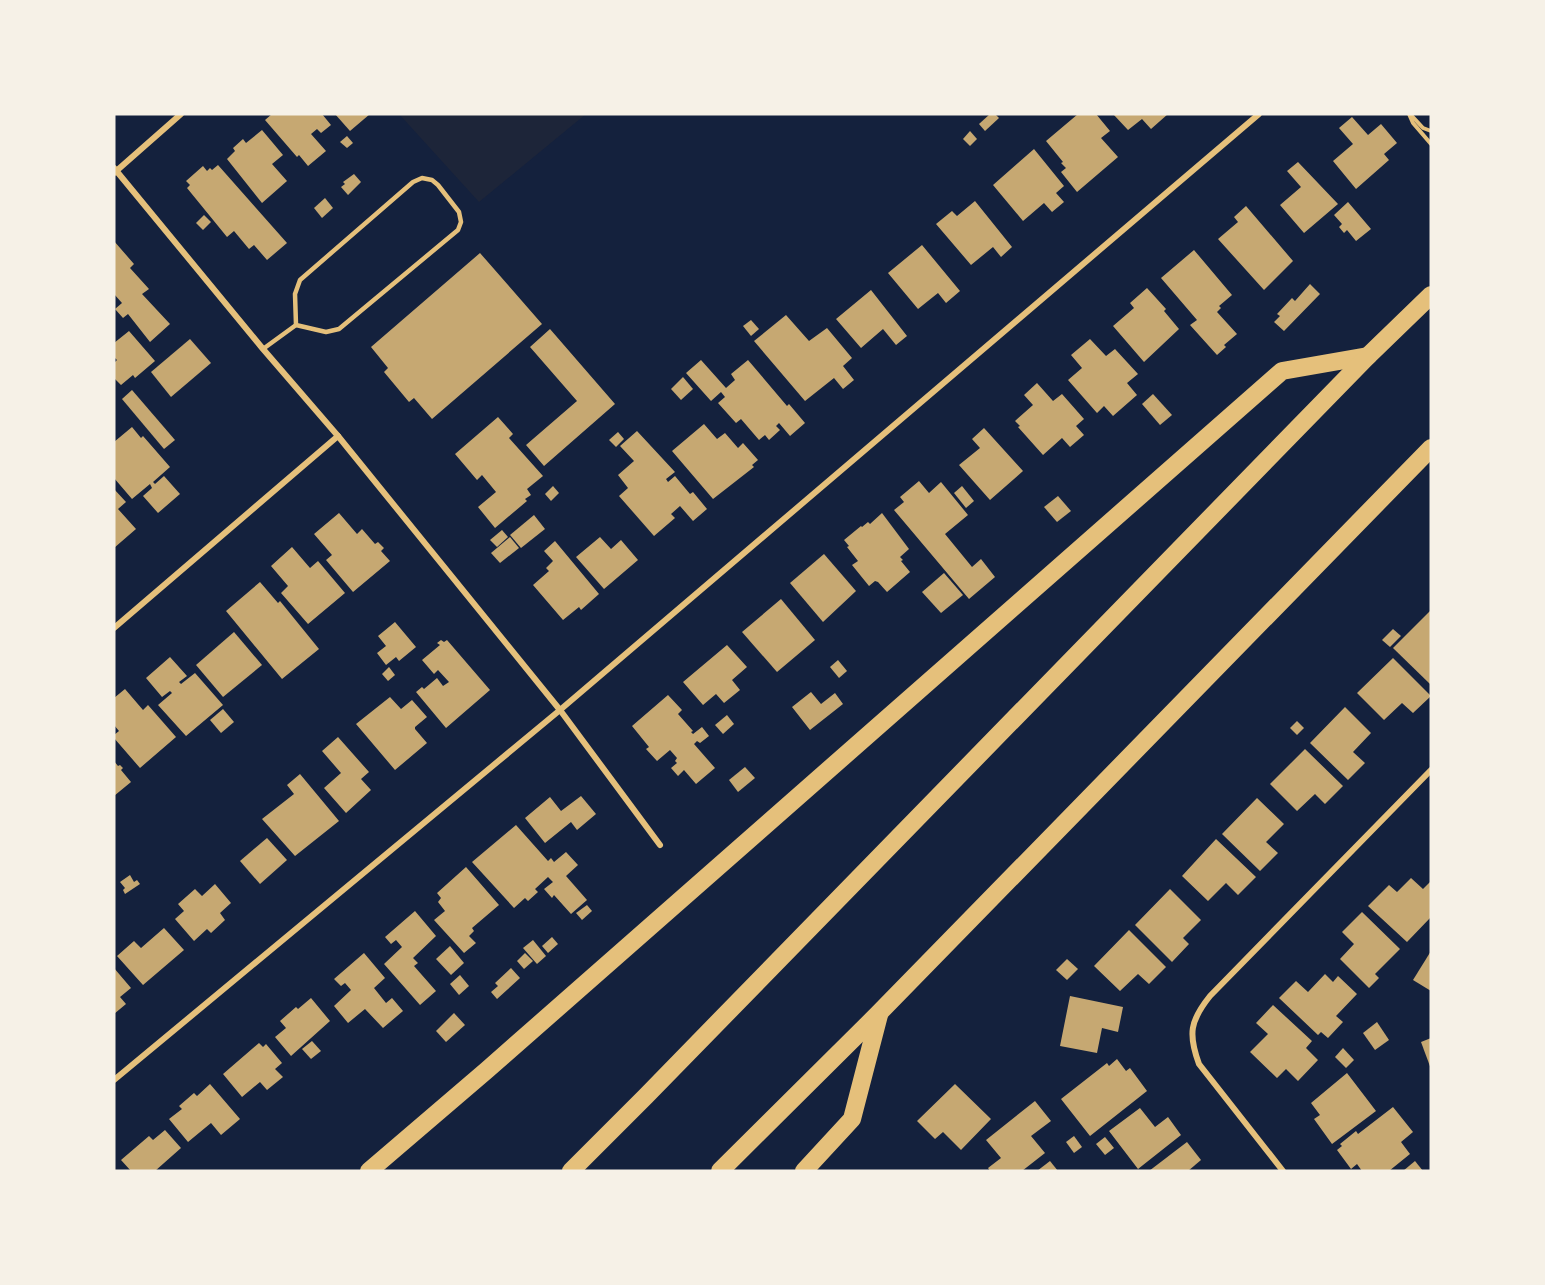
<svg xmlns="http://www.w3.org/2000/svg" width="1545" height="1285" viewBox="0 0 1545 1285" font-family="'Varela Round',sans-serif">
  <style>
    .green { fill: #1d2539 }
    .building { fill: #c6a872 }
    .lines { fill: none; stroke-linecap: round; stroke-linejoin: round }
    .path { stroke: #e5c07b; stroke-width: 4 }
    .service { stroke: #e5c07b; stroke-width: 4.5 }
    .minor { stroke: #e5c07b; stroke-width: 6 }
    .motorway { stroke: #e5c07b; stroke-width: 18 }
  </style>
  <rect width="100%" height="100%" fill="#14213d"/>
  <polygon class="green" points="399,114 586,114 479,202"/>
  <g class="building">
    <polygon points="272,114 322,114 331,125 321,133 317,129 311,134 326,151 308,166 299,155 297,157 265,120"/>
    <polygon points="335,114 370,114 350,131"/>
    <polygon points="990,114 995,114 999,118 985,131 979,124"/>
    <polygon points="1078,114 1096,114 1110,131 1101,138 1118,157 1077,192 1061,172 1066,168 1061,163 1063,162 1046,141"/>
    <polygon points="1113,114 1168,114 1151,129 1142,119 1128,130"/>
    <polygon points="1352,117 1368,135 1381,124 1397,143 1384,154 1389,160 1356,189 1333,161 1353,144 1339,128"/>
    <polygon points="262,130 283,155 272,164 287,181 262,203 227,159 235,151 233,148 243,139 246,143"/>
    <polygon points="970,131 977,139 970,146 963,139"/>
    <polygon points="347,136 353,143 347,148 340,142"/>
    <polygon points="1034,149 1064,186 1056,193 1064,202 1052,212 1044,203 1023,221 993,185"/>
    <polygon points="1298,162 1338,204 1304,233 1280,205 1301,187 1287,171"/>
    <polygon points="218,165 287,243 267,260 254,245 249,249 234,231 227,237 187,188 190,185 186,181 203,166 207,171 210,168 212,170"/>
    <polygon points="354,174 361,182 348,195 341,187 345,184 343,182"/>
    <polygon points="325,198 333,208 322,218 314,208"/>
    <polygon points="975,201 1012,247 1001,257 993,247 971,265 936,224 952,211 957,216"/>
    <polygon points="1348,202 1371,229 1356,241 1347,230 1344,233 1339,227 1342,224 1334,215"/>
    <polygon points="1246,206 1293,261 1264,290 1218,239 1238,222 1234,217"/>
    <polygon points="204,215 211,222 203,230 196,223"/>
    <polygon points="114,241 134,264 130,268 149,289 142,294 170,324 150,342 128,314 123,318 115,309 122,303 114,294"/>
    <polygon points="922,245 960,291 946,303 938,293 918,309 888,273"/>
    <polygon points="1194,250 1232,295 1219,306 1221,308 1217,312 1237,334 1224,345 1226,347 1217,355 1190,325 1197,320 1161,278"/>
    <polygon points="480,253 542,324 432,419 414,398 409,402 384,372 388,368 371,347"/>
    <polygon points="1310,284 1320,294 1284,331 1274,322 1280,316 1277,314 1292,298 1295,301"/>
    <polygon points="1147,288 1166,309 1164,311 1179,329 1144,362 1113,326 1134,308 1130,303"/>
    <polygon points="871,290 907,336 896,345 883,329 861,348 836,319"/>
    <polygon points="786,315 809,341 827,328 852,358 843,366 854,380 843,389 834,378 805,401 754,341"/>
    <polygon points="751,320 759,329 751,336 743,326"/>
    <polygon points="550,329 615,404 544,466 526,445 577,401 530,347"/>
    <polygon points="129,331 155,361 135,378 133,375 121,385 114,378 114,363 117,360 114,357 114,343"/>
    <polygon points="190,339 211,363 171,397 151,372"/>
    <polygon points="1090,339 1106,356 1115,349 1138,374 1127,383 1137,395 1113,416 1104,406 1097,413 1068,380 1082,368 1071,355"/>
    <polygon points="701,360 726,388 735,380 731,374 748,360 787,406 789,404 805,423 790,436 779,423 776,426 780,430 769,440 765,435 759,440 741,419 736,423 718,403 725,397 721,392 711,401 686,373"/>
    <polygon points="683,377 693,389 681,400 671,389"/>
    <polygon points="1037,383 1053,401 1062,394 1084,419 1076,426 1084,435 1070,447 1062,438 1043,455 1018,427 1020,426 1015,421 1033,405 1024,395"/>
    <polygon points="132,390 175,440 164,449 122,399"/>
    <polygon points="1153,394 1172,415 1160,425 1142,404"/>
    <polygon points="498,417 513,434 509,438 543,476 527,489 531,495 525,499 527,501 495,528 478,507 496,492 482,475 477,480 455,454"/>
    <polygon points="704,424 717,439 725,433 738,448 743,443 758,460 752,465 754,467 713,499 672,451"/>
    <polygon points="132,427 141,438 143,436 170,467 153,482 155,484 164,476 180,494 158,513 143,496 152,488 150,484 132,499 114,478 114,442"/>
    <polygon points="984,428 1023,471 990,500 959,465 980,448 972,439"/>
    <polygon points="637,431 675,472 666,479 668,482 675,476 690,494 693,492 707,509 693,521 680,506 671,514 675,518 654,536 619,496 628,488 618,475 634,461 620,446"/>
    <polygon points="618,432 624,439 616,447 609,440"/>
    <polygon points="919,481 929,493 941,482 968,515 945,534 972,567 981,559 995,577 969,599 894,510 904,502 900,497"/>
    <polygon points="553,486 559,493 551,501 545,494"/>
    <polygon points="962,486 974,501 966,508 954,493"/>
    <polygon points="114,489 126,502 118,509 136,529 114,548"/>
    <polygon points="1058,496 1071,511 1057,522 1044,507"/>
    <polygon points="339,513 357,534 362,529 375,544 378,542 384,548 381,551 390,561 353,592 326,560 332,555 314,534"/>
    <polygon points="882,513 909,549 900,557 903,560 901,561 910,572 887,592 878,582 875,581 869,586 852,565 858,561 847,547 849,546 844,540 861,526 862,527 868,522 870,524"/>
    <polygon points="534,515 545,529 521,548 510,535"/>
    <polygon points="502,530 508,537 497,547 490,540"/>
    <polygon points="510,537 519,548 500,563 491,553"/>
    <polygon points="600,537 611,549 621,540 638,560 604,589 576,557"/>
    <polygon points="555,541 599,594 581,610 579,607 563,620 533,585 549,571 546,568 553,561 544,551"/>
    <polygon points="292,547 310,568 318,561 345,593 308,624 281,593 288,586 271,566"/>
    <polygon points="824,554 856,591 823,622 790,583"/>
    <polygon points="944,573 963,595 941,613 922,592"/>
    <polygon points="260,582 278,603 280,601 319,649 282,679 226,611"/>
    <polygon points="781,599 815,640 777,672 742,632"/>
    <polygon points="1431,610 1431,685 1393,648"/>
    <polygon points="395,622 416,647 399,661 396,657 386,665 377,653 386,646 378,636"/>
    <polygon points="1393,629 1401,636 1390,647 1382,640"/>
    <polygon points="234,632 262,665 223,697 196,665"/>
    <polygon points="441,640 444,642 447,640 490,690 446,728 416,692 422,687 424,689 437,678 443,686 449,682 438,670 434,674 422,660 440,645 437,643"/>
    <polygon points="727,645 747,667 732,680 740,690 724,703 716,694 703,705 683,682"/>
    <polygon points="170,657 187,676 179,682 181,684 195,673 223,705 186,736 158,705 172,693 170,691 162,697 146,678"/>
    <polygon points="1393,658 1431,696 1413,713 1402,703 1384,720 1357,693"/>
    <polygon points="838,660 847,671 839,678 830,667"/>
    <polygon points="389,667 395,675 388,681 382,674"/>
    <polygon points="125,689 143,710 148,705 176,737 140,768 114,738 114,735 119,731 114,725 114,698"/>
    <polygon points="811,692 821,704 835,693 843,704 810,730 792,707"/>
    <polygon points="668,695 682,710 678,714 693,731 691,732 693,734 702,727 709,736 700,743 697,741 694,744 715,768 696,784 684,770 678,776 671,768 677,763 675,761 677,758 670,750 657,761 646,749 649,747 632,726"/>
    <polygon points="390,697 401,709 412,700 427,717 415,727 415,729 427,743 395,770 356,724"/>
    <polygon points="1345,707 1371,733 1353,752 1365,763 1348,780 1310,743"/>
    <polygon points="223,709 234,722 221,733 210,720"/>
    <polygon points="727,715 734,724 723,734 715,725"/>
    <polygon points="1297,721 1304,728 1297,735 1290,728"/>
    <polygon points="338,737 369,772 361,779 371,790 346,813 324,788 341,773 322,751"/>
    <polygon points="1305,749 1343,786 1325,804 1315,794 1297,811 1270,784"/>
    <polygon points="114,761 118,766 120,765 123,768 121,770 131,782 114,796"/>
    <polygon points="745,767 755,778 738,792 729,780"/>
    <polygon points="300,774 339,821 295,856 262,819 294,794 287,785"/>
    <polygon points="581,796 596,814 577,830 571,822 545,843 525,818 550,797 561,811"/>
    <polygon points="1257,798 1284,824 1266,842 1278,853 1260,871 1222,834"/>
    <polygon points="516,825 548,861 551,858 554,862 566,852 578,865 566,876 587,900 571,914 554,895 552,898 544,889 553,882 548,877 535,889 538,892 528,901 525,898 514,908 472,862"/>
    <polygon points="267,838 287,860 260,884 240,861"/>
    <polygon points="1216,839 1256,877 1238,895 1226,883 1208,901 1182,876"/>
    <polygon points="466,867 499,905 472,928 474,931 469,936 476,943 464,953 434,920 445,911 438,902 441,898 437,893"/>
    <polygon points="130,875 134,882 137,880 140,884 125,894 123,890 125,888 120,882"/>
    <polygon points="1411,878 1423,889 1431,881 1431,917 1407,942 1368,906 1389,885 1397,892"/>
    <polygon points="215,884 231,903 220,913 225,920 211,933 207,929 194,941 175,919 184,911 178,904 195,889 202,896"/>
    <polygon points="1170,889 1201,920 1183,938 1189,944 1172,962 1135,925"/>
    <polygon points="587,905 592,911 582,920 576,913"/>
    <polygon points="415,911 436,936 413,958 418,963 414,966 436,991 420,1005 384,964 402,947 396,940 391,944 385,937"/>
    <polygon points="1362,912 1400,949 1375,974 1379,978 1369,988 1340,959 1354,944 1342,932"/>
    <polygon points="164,928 184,950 143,985 117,956 134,941 141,948"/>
    <polygon points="1129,930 1166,967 1149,984 1138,974 1120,991 1094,966"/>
    <polygon points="552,937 558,944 548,953 542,946"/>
    <polygon points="533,940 546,956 537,964 523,948"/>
    <polygon points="450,946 464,963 451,975 436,959"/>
    <polygon points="1431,951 1431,991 1413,980"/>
    <polygon points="364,953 385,978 374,988 386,1003 392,998 403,1011 383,1028 365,1009 348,1023 334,1006 351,990 345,983 341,986 334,979"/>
    <polygon points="525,953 533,961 524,969 517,961"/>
    <polygon points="1067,959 1078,969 1067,980 1056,970"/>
    <polygon points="114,968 131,988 120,997 126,1004 114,1014"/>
    <polygon points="511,968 520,978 497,999 491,992 498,986 495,983"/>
    <polygon points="1325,974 1333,982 1338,976 1357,994 1336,1016 1343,1022 1328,1038 1321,1032 1318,1035 1279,998 1296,981 1308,992"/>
    <polygon points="460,975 469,986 459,995 450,984"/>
    <polygon points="1070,996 1123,1007 1118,1032 1102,1028 1097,1053 1060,1046"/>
    <polygon points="311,998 330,1021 291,1056 275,1037 286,1028 280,1021 296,1007 298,1009"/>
    <polygon points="1273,1005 1312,1041 1306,1048 1318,1060 1298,1081 1286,1069 1277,1078 1250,1052 1268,1034 1256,1023"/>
    <polygon points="454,1013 465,1025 446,1042 436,1031"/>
    <polygon points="1377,1022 1389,1040 1375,1050 1363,1033"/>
    <polygon points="1431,1038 1431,1069 1421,1042"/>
    <polygon points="312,1041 321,1051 311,1059 302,1049"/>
    <polygon points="259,1043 263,1047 266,1044 282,1063 275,1069 283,1077 267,1090 260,1082 242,1097 223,1074"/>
    <polygon points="1343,1048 1354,1060 1346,1068 1335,1057"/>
    <polygon points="1117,1059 1126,1071 1130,1068 1147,1091 1090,1136 1061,1099 1107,1063 1109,1066"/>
    <polygon points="1347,1073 1376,1111 1332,1144 1314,1119 1320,1115 1311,1103"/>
    <polygon points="210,1084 240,1119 221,1135 211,1123 188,1142 169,1119 182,1109 179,1106 194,1093 197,1096"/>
    <polygon points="955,1084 991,1119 961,1150 943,1132 935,1139 917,1121"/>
    <polygon points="1035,1101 1051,1121 1031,1136 1045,1153 1022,1171 990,1171 988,1168 1001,1158 986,1140"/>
    <polygon points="1393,1107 1413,1132 1401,1142 1410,1154 1389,1171 1362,1171 1357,1164 1351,1169 1337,1150 1342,1146 1340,1144 1356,1131 1358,1134"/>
    <polygon points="1140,1108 1155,1127 1168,1117 1181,1135 1138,1169 1109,1131"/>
    <polygon points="165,1130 181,1148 155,1171 131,1171 121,1160 149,1136 153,1140"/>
    <polygon points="1074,1136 1082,1147 1074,1153 1066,1142"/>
    <polygon points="1105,1137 1114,1148 1105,1155 1096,1144"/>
    <polygon points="1187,1142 1201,1160 1188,1171 1149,1171"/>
    <polygon points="1050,1161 1058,1171 1037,1171"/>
    <polygon points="1415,1161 1423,1171 1403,1171"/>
  </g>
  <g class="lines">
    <g class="path">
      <polyline points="1409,114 1413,123 1431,144"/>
      <polyline points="1411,115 1423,128 1431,131"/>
    </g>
    <g class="service">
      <polygon points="422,178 432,180 438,185 459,212 461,222 458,230 339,329 326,332 296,325 295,294 300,280 413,182"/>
      <polyline points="263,349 296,325"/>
    </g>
    <g class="minor">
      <polyline points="114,168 263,349 338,436 560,710 660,845"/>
      <polyline points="114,173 181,114"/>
      <polyline points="114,628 338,436"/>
      <polyline points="114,1080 560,710 1259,114"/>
      <path d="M 1283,1171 L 1199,1064 C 1188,1034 1190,1021 1210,996 L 1431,770"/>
    </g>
    <g class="motorway">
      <polyline points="369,1171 487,1070 1282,371 1368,356"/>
      <polyline points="571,1171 646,1096 1368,356 1431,295"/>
      <polyline points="720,1171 879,1013 1431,448"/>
      <polyline points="804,1171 852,1119 879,1015"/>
    </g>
  </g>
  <rect width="1545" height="1285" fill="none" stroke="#f6f1e7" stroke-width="231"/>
</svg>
